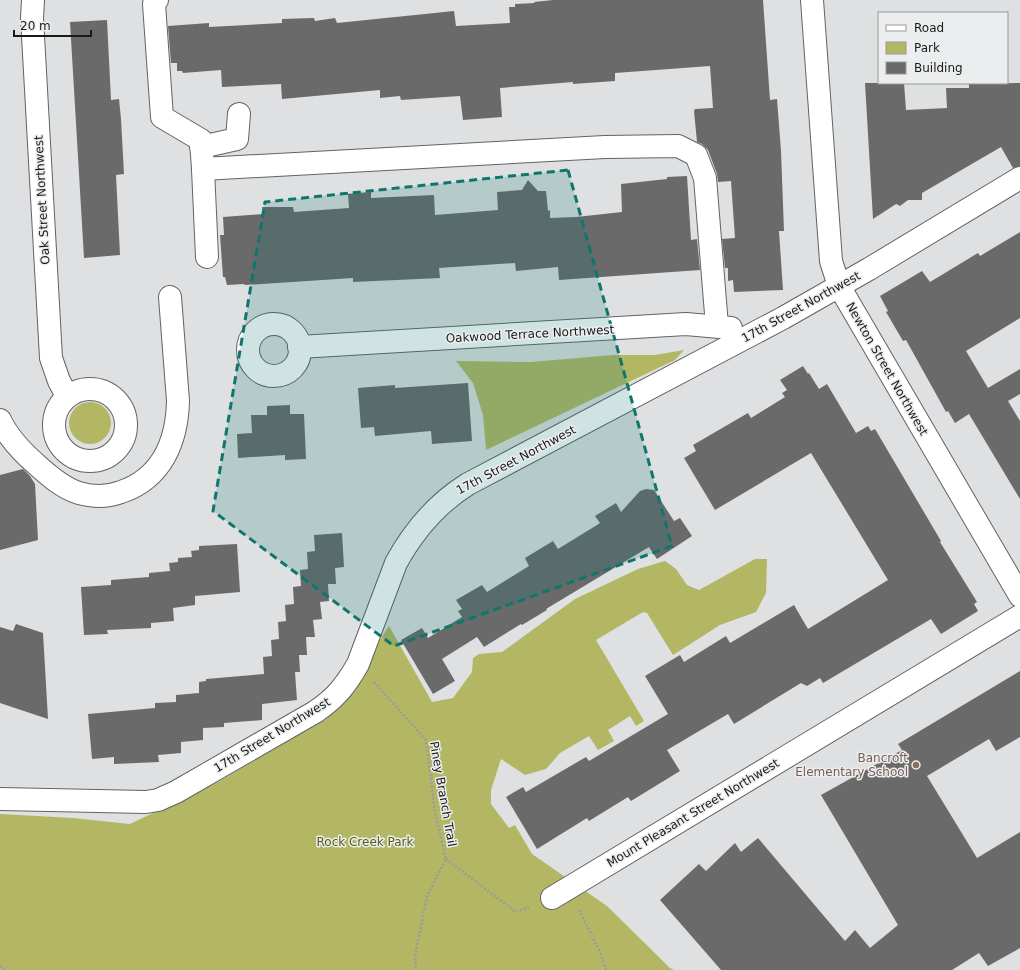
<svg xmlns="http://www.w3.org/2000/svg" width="1020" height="970" viewBox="0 0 1020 970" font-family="'DejaVu Sans',sans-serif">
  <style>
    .green { fill: #b3b764 }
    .building { fill: #6b6a6b }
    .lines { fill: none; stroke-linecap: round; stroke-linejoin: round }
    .minor-casing { stroke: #626364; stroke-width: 24 }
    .path { stroke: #999b9c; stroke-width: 2.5; stroke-dasharray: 2 2; stroke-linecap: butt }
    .minor { stroke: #fff; stroke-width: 22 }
    .marked { fill: #0f766e; fill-opacity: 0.2; stroke: #0f766e; stroke-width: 3; stroke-dasharray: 8 5; stroke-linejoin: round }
    .education-dot { fill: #8d6e63; stroke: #ecedee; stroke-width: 1.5 }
    .labels { text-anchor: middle; stroke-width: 3; stroke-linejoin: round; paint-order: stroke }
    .street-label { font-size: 12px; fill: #191a1a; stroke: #ecedee }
    .education-label { font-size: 12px; fill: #785e54; stroke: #ecedee; text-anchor: end }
    .park-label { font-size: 12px; fill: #5a5c17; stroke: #ecedee }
  </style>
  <rect width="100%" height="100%" fill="#dee0e1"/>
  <g class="green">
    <polygon points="684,350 675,360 486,450 483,415 473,383 456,361 531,362 613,355 655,355"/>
    <circle cx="90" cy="423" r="21"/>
    <polygon points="755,559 767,559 766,593 756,612 720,625 673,655 647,613 643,612 596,640 644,721 636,726 630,716 608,730 614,741 598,750 589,736 560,753 546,769 525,775 501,759 491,790 491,804 509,828 515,825 532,854 607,906 670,968 674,970 0,970 0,814 73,818 130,824 220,781 330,715 389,626 432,702 453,698 472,672 473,658 479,654 502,652 575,599 638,569 665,561 676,569 687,585 699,590"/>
  </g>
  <g class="building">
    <polygon points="553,0 763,0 770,100 777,99 781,151 784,231 779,231 783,290 734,292 733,280 728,281 728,268 725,268 722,239 735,238 731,181 718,182 717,174 708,150 702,144 697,142 694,111 695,109 713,108 710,66 615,73 615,81 573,84 573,82 500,88 502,117 463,120 460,96 401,100 400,96 380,98 380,90 282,99 281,84 222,87 221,70 183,73 182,71 177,71 177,63 171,63 168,26 209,23 209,27 282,23 282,19 314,18 315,21 335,18 337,23 454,11 456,26 510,23 509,7 515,7 515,4 535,3 534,2"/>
    <polygon points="107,20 111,100 119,99 121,119 124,174 116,175 120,255 84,258 70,22"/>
    <polygon points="865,83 904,83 906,110 947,108 946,88 969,88 969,84 1020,83 1020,166 1013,168 1001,147 922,193 922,200 908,200 900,206 896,204 873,219"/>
    <polygon points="687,176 691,240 697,239 700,270 559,280 558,267 516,271 515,263 439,268 440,278 353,282 353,278 245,285 244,284 227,285 225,277 223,277 220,235 224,235 223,217 263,214 262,207 293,207 294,212 349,208 348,194 371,192 371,198 434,195 435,215 498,210 497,192 522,190 528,180 538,191 546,191 548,211 550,210 550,218 576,217 622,212 621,184 667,179 667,177"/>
    <polygon points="1020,232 1020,318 966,351 988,388 1020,369 1020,394 1008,401 1020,421 1020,499 969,414 955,423 948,411 946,412 906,340 903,341 886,312 888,311 880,296 922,271 930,282 978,253 980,256"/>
    <polygon points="803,366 808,374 809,373 819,389 827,384 856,433 868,426 871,431 875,429 941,541 940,542 977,602 974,604 978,611 941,634 931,619 823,683 820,678 807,686 801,683 734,724 728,714 667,750 680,771 631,801 628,797 589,821 587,818 537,849 506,797 523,787 526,792 586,757 589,761 668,714 645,676 680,655 684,662 726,636 730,643 794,605 808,629 888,580 811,453 715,510 684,458 696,451 693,445 748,413 751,418 785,397 782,393 787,390 780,380"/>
    <polygon points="468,383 472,441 432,444 431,431 375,436 374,427 361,428 358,388 395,385 395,388"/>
    <polygon points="290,405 290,414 304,414 306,459 285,460 285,455 238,458 237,434 252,433 251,415 267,415 267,406"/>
    <polygon points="23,469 30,476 35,484 38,540 0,550 0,475"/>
    <polygon points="646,489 654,490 674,521 680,518 692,536 657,559 649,547 546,609 547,610 522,625 521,624 484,647 477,637 442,659 455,681 433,694 401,640 422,628 428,638 462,617 458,611 462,609 456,600 482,585 487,592 529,566 525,558 553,541 558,549 597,525 600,523 595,516 616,503 621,512 640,491"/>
    <polygon points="342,533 344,567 335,568 336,584 328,584 329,601 320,602 322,619 313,620 315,637 306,637 307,655 299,655 300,672 295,672 297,700 262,704 262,720 224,723 224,727 203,728 203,740 181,742 181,753 158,755 159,762 114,764 114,757 92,759 88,714 155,708 155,703 176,702 176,695 199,693 199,682 206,681 206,679 264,674 263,657 272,656 271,640 279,639 278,622 286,621 285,605 294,604 293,587 301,586 300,570 308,569 307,552 315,551 314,535"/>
    <polygon points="237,544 240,592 195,596 195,605 173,608 174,621 151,623 151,628 107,630 108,634 84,635 81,587 111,585 111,580 149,577 149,573 170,571 169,563 178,562 178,558 192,557 191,551 199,550 199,546"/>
    <polygon points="16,624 43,633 48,719 0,703 0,627 13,631"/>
    <polygon points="1020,671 1020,737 996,751 989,739 927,776 977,858 1020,832 1020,948 988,966 979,953 952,970 721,970 660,900 699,864 706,871 735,843 741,852 758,838 845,941 855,930 870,948 898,925 821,795 902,750 898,744"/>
  </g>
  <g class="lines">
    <defs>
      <g id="minor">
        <polyline points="33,0 32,18 51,358 59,381 67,396"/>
        <polyline points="157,0 154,4 162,117 201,140 203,169 605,147 678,146 696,155 705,178 717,326"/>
        <polyline points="812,0 831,261 839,286 1020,596"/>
        <polyline points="201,147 237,139 239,114"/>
        <polyline points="203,169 207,257"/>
        <circle cx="274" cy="350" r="26"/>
        <polyline points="299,347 686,324 731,328"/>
        <circle cx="90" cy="425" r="36"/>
        <path d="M 0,420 C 8,437 22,452 37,465 C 49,476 63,488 79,493 C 93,497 108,497 121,492 C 162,478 177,441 178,401 L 170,297"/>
        <path d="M 0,799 L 146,802 L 158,800 L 176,792 L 315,712 C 336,698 346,685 358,664 L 396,563 C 414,530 436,504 468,484 L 783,318 L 869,269 L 1020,178"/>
        <polyline points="552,898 1020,616"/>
      </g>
    </defs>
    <use href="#minor" class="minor-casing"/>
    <g class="path">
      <polyline points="374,682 426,740 435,813 446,859 427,896 415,955 416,970"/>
      <polyline points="446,859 516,912 529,907"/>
      <polyline points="579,910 600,952 606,970"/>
      <polyline points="0,966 6,970"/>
    </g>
    <use href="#minor" class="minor"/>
  </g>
  <path class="marked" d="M 568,170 L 672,546 L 394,646 L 213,511 L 265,202 Z"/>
  <circle class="education-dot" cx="916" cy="765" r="4"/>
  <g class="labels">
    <g class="street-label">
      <text transform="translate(42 200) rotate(-93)" y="4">Oak Street Northwest</text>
      <text transform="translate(801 307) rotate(-29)" y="4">17th Street Northwest</text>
      <text transform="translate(530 334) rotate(-3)" y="4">Oakwood Terrace Northwest</text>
      <text transform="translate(887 369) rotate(60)" y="4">Newton Street Northwest</text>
      <text transform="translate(516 460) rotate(-28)" y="4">17th Street Northwest</text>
      <text transform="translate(272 735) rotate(-31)" y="4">17th Street Northwest</text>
      <text transform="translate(443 794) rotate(80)" y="4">Piney Branch Trail</text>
      <text transform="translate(693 813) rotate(-31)" y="4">Mount Pleasant Street Northwest</text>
    </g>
    <g class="education-label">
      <text x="908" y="762">Bancroft<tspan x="908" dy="14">Elementary School</tspan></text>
    </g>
    <g class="park-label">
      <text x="365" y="846">Rock Creek Park</text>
    </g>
  </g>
  <rect x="878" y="12" width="130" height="72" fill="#ecedee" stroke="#989999"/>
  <rect x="886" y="25" width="20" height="6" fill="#ffffff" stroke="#989999"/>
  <text x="914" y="32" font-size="12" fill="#191a1a">Road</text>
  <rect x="886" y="42" width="20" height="12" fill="#b3b764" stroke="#989999"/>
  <text x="914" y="52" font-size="12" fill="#191a1a">Park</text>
  <rect x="886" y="62" width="20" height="12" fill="#6b6a6b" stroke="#989999"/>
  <text x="914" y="72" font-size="12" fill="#191a1a">Building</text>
  <path d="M14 30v6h77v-6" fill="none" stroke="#191a1a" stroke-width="2"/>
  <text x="20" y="30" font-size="12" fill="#191a1a" stroke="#ecedee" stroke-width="3" paint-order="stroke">20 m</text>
</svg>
